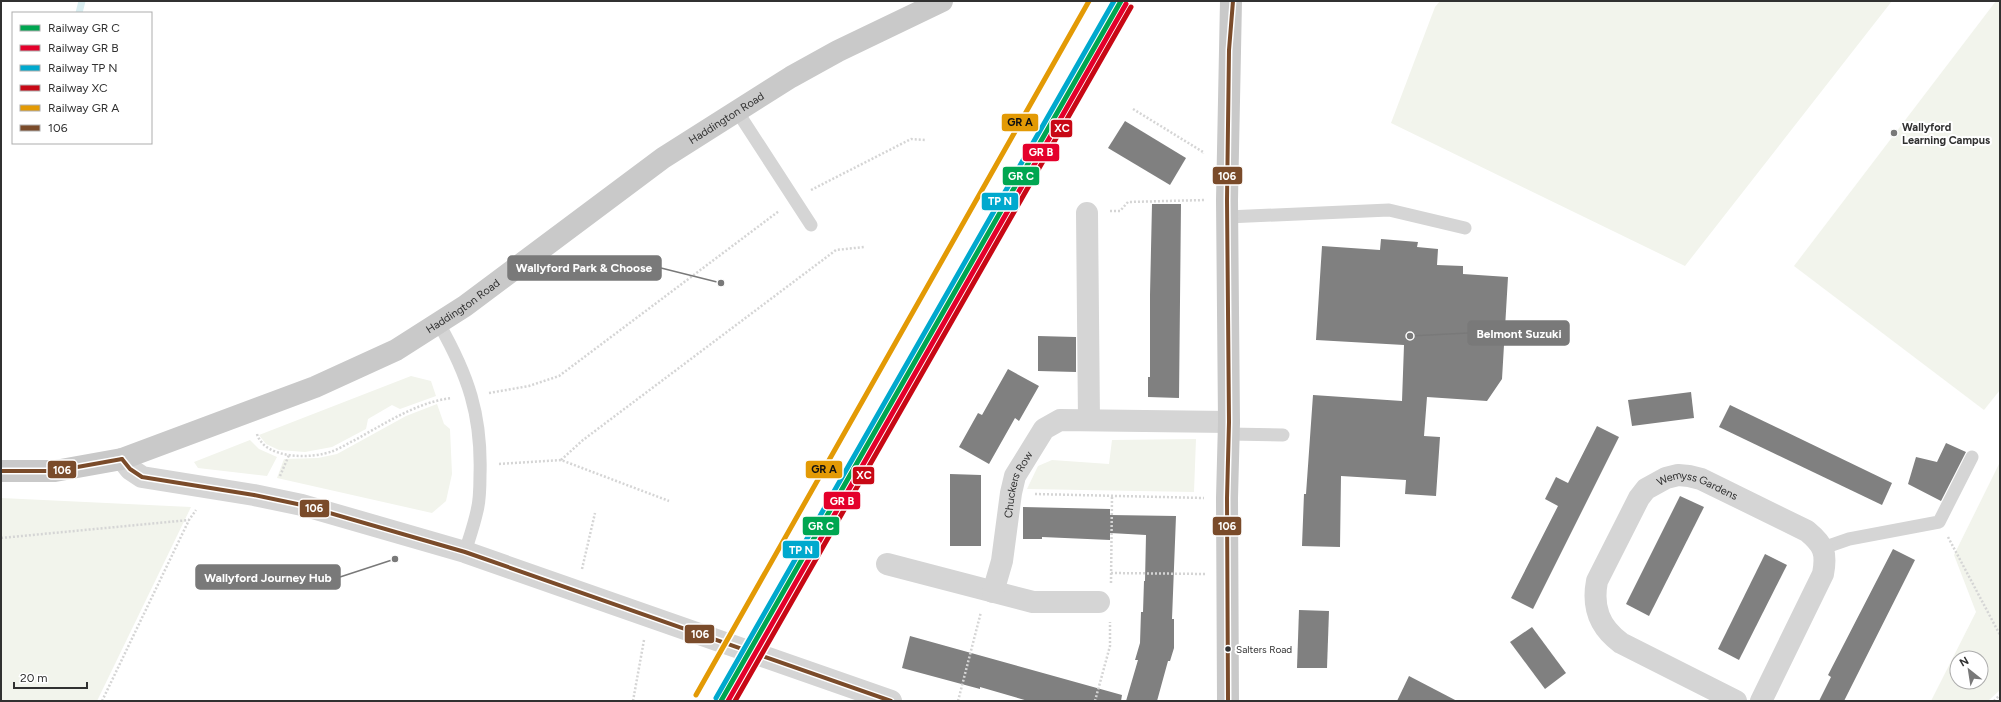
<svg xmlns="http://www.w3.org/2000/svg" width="2001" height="702" viewBox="0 0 2001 702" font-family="Figtree,sans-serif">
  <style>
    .green { fill: #f2f4ec; fill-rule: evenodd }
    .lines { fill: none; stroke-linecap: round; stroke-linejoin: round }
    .stream { stroke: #daeef1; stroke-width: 7 }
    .building { fill: #808080 }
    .path { stroke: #d5d5d5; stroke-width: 2.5; stroke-dasharray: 2 2; stroke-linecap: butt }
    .service { stroke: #d5d5d5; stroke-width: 13 }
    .minor { stroke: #d5d5d5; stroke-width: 22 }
    .tertiary { stroke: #d5d5d5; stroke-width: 22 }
    .primary { stroke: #c9c9c9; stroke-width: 22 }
    .bus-1-casing { stroke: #fff; stroke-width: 7 }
    .bus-1 { stroke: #7a4b2a; stroke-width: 4 }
    .rail-1-casing { stroke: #fff; stroke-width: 8 }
    .rail-2-casing { stroke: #fff; stroke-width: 8 }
    .rail-3-casing { stroke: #fff; stroke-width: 8 }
    .rail-4-casing { stroke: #fff; stroke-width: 8 }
    .rail-5-casing { stroke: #fff; stroke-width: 8 }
    .rail-1 { stroke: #00a651; stroke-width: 5 }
    .rail-2 { stroke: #e4002b; stroke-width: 5 }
    .rail-3 { stroke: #00a9ce; stroke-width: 5 }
    .rail-4 { stroke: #c80815; stroke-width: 5 }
    .rail-5 { stroke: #e39a05; stroke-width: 5 }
    .poi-dot { fill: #797979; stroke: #fff; stroke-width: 1.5 }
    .bus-dot { fill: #313131; stroke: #fff; stroke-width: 1.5 }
    .labels { text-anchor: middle; stroke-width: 4; stroke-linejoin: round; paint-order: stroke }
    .bus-label { font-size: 10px; fill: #313131; stroke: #fff; text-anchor: start }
    .street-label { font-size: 11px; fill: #313131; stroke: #fff }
    .poi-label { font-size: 11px; font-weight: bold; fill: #313131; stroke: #fff; text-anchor: start }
    .leader { fill: none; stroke: #797979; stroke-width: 1.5 }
    .callout-dot { fill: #797979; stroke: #fff; stroke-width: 1.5 }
    .callout { fill: #797979; stroke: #797979; stroke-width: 1.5 }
    .callout-label { font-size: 12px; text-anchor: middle; font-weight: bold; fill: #fff }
    .line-badge { stroke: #fff; stroke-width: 1.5 }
    .badge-label { font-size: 11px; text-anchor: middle; font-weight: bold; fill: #fff }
    .pale-badge-label { font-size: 11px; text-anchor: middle; font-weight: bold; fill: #111 }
  </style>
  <rect width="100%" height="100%" fill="#fff"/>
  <g class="green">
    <polygon points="1440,1 1892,1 1685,266 1391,123 1435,7"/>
    <polygon points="1996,1 2000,1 2000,390 1984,410 1794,266"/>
    <polygon points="411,376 431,381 436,396 400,409 392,405 368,419 366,429 332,447 305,452 279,450 266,444 259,435"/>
    <polygon points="437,404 444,424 450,429 452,474 446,501 432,513 277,478 284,459 318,458 337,454 406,416"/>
    <polygon points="1196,439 1194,492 1027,489 1038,466 1052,460 1109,464 1112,440"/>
    <polygon points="250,440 259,449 277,457 267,476 198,468 194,462"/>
    <path d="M 2000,462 L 2000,690 L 1988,701 L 1931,701 L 1976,612 L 1954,555 ZM 1957,658 L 1981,658 L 1981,682 L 1957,682 Z"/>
    <polygon points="1,498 191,507 97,701 1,701"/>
  </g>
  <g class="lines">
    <polyline class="stream" points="79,13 82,1"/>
  </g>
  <g class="building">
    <polygon points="1125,121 1186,158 1170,185 1108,148"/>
    <polygon points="1152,204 1181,204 1179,398 1148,397 1148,377 1150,377 1150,295"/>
    <polygon points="1381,239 1418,242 1417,247 1438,249 1437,265 1463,266 1463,274 1508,277 1502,379 1487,401 1427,397 1424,436 1440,437 1436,496 1405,494 1406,480 1341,476 1340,547 1302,546 1304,494 1306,494 1313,395 1402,401 1404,345 1316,340 1322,246 1380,250"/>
    <polygon points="1038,336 1076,337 1076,372 1038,371"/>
    <polygon points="1008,369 1039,386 1019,421 1015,418 989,464 959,447 978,413 982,415"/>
    <polygon points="1691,392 1694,418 1632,426 1628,400"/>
    <polygon points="1730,405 1892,483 1882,505 1719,427"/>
    <polygon points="1597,426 1619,437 1533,609 1511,598 1558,506 1545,499 1556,477 1568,483"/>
    <polygon points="1946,443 1966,452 1941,501 1908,484 1916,457 1937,462"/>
    <polygon points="950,474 981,475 981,546 950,546"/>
    <polygon points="1680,496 1704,507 1649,616 1626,604"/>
    <polygon points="1023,507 1110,509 1110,515 1176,516 1172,619 1174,619 1174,648 1170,661 1168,661 1157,701 1126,701 1138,660 1135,660 1140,643 1141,612 1143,612 1144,581 1145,581 1146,535 1110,533 1110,540 1042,537 1042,539 1023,539"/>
    <polygon points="1893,549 1915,560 1844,701 1819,701 1831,677 1828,675"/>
    <polygon points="1765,554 1787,565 1739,660 1718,649"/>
    <polygon points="1299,610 1329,611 1327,668 1297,668"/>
    <polygon points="1532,627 1566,673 1545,689 1510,642"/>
    <polygon points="910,636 1122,695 1121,701 1028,701 980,687 980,689 902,668"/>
    <polygon points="1409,676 1457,701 1397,701"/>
  </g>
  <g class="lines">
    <g class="path">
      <polyline points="1133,109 1203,152 1203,154"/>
      <polyline points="811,190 911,139 925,140"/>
      <polyline points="1110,211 1120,211 1128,202 1205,200"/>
      <polyline points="489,393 529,386 559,376 779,211"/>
      <path d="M 257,434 C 265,460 313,459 333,451 C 341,448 348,443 355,440 C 386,423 417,402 452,398"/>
      <polyline points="561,460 583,440 836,250 864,247"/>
      <polyline points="499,464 561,460 669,501"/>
      <polyline points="280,476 289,455"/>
      <polyline points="1035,494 1204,498"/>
      <polyline points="1948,537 2000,635"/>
      <polyline points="1,538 189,520"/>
      <polyline points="582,569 595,513"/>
      <polyline points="1111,573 1205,574"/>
      <polyline points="1111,583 1112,496"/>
      <polyline points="102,701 189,520 196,510"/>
      <polyline points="633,701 644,640"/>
      <polyline points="958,701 981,612"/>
      <polyline points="1095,701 1110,646 1110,622"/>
      <polyline points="1994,701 2000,695"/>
    </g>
    <g class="service">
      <polyline points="737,111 811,225"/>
      <polyline points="1227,217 1389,210 1465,228"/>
      <path d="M 439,324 C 468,375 482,415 480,475 C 480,487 480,500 477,511 C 474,525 469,539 465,552"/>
      <polyline points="1229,434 1283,435"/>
      <polyline points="1823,548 1849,539 1939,522 1972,457"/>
    </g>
    <g class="minor">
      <polyline points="1087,213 1089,420"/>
      <polyline points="887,564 1033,602 1099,602"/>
      <path id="s1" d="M 993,592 L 1002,561 L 1011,493 L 1015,476 L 1044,429 L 1060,420 L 1229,422"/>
      <path id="s2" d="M 1736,701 L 1621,643 C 1599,627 1592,607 1597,581 L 1639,498 L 1646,489 L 1666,478 L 1678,475 L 1689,476 L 1701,479 L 1807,531 C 1824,545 1827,553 1823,574 L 1761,701"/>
    </g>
    <polyline class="tertiary" points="122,459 130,469 142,477 254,495 302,505 465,552 891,701"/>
    <g class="primary">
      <path id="s3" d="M 1,471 L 55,471 L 122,459 L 315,387 L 396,350 L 465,306 L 663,158 L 791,77 L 838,51 L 942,1"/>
      <polyline points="1228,701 1227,498 1229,422 1227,200 1231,1"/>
    </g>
    <defs>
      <g id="bus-1">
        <polyline points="122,459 130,469 142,477 254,495 302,505 465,552 891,701"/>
        <polyline points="1,471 55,471 122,459"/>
        <polyline points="1228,701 1227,498 1229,422 1227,200 1229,50 1233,1"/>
      </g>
    </defs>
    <use href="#bus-1" class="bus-1-casing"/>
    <use href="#bus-1" class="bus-1"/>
    <defs>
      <polyline id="rail-1" points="721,701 1121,1"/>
      <polyline id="rail-2" points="728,701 1126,4"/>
      <polyline id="rail-3" points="716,698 1114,1"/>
      <polyline id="rail-4" points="735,701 1131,7"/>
      <polyline id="rail-5" points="696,695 1089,1"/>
    </defs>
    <use href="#rail-1" class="rail-1-casing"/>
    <use href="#rail-2" class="rail-2-casing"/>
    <use href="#rail-3" class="rail-3-casing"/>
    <use href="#rail-4" class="rail-4-casing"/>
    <use href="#rail-5" class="rail-5-casing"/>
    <use href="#rail-1" class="rail-1"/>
    <use href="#rail-2" class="rail-2"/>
    <use href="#rail-3" class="rail-3"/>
    <use href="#rail-4" class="rail-4"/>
    <use href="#rail-5" class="rail-5"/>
  </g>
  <circle class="poi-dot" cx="1894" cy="133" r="4"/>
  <circle class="bus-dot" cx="1228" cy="649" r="3.5"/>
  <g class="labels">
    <g class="bus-label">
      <text x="1236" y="653">Salters Road</text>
    </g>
    <g class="street-label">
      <text dy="4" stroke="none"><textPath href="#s3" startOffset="821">Haddington Road</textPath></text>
      <text dy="4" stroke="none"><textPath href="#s3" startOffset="497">Haddington Road</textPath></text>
      <text dy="4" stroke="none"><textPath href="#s1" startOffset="111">Chuckers Row</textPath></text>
      <text dy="4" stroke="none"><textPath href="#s2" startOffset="360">Wemyss Gardens</textPath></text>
    </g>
    <g class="poi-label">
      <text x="1902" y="131">Wallyford<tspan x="1902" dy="13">Learning Campus</tspan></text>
    </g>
  </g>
  <path class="leader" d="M721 283L661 268M1410 336L1468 333M395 559L340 577"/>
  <g class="callout-dot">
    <circle cx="721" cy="283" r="4"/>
    <circle cx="1410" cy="336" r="4"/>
    <circle cx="395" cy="559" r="4"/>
  </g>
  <g class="callout">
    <rect x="508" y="256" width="153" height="24" rx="4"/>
    <rect x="1468" y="321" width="101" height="24" rx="4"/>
    <rect x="196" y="565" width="144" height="24" rx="4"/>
  </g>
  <g class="callout-label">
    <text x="584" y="272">Wallyford Park &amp; Choose</text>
    <text x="1519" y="338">Belmont Suzuki</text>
    <text x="268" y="582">Wallyford Journey Hub</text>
  </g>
  <g class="line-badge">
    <rect x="1001" y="113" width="38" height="19" rx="4" fill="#e39a05"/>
    <rect x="1050" y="119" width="23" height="19" rx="4" fill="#c80815"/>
    <rect x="1022" y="143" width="38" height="19" rx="4" fill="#e4002b"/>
    <rect x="1212" y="166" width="31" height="19" rx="4" fill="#7a4b2a"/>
    <rect x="1002" y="166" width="38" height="20" rx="4" fill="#00a651"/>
    <rect x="981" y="192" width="38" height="19" rx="4" fill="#00a9ce"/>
    <rect x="805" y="460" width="38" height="19" rx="4" fill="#e39a05"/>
    <rect x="47" y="460" width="30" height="19" rx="4" fill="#7a4b2a"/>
    <rect x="852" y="466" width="23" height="19" rx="4" fill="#c80815"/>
    <rect x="823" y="491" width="38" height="19" rx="4" fill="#e4002b"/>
    <rect x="299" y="499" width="31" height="19" rx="4" fill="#7a4b2a"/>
    <rect x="1212" y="516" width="30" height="20" rx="4" fill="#7a4b2a"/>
    <rect x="802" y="516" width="38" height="20" rx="4" fill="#00a651"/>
    <rect x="782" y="540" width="38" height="19" rx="4" fill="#00a9ce"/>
    <rect x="684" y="624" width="31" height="20" rx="4" fill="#7a4b2a"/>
  </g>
  <g class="badge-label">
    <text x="1062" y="132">XC</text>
    <text x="1041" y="156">GR B</text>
    <text x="1227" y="180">106</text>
    <text x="1021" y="180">GR C</text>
    <text x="1000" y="205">TP N</text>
    <text x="62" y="474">106</text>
    <text x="864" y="479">XC</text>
    <text x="842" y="505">GR B</text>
    <text x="314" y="512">106</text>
    <text x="1227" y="530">106</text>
    <text x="821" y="530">GR C</text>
    <text x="801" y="554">TP N</text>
    <text x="700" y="638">106</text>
  </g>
  <g class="pale-badge-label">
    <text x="1020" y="126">GR A</text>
    <text x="824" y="473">GR A</text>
  </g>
  <rect width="2001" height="702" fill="none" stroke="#313131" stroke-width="4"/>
  <rect x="12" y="12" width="140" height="132" fill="#ffffff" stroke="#adadad"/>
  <rect x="20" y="25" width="20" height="6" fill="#00a651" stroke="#adadad"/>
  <text x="48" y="32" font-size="12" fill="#313131">Railway GR C</text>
  <rect x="20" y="45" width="20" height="6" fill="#e4002b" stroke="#adadad"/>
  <text x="48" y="52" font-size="12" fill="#313131">Railway GR B</text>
  <rect x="20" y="65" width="20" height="6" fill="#00a9ce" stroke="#adadad"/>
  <text x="48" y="72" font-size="12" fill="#313131">Railway TP N</text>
  <rect x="20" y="85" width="20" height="6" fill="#c80815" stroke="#adadad"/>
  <text x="48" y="92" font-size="12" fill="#313131">Railway XC</text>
  <rect x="20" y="105" width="20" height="6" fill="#e39a05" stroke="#adadad"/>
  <text x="48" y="112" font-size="12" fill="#313131">Railway GR A</text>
  <rect x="20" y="125" width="20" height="6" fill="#7a4b2a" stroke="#adadad"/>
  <text x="48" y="132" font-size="12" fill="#313131">106</text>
  <g transform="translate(1969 670) rotate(330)"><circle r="19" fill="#ffffff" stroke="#adadad"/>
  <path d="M0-3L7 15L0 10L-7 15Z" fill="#797979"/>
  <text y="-6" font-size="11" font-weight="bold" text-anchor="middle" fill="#313131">N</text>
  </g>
  <path d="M14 682v6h73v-6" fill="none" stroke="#313131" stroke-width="2"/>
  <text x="20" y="682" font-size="12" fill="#313131" stroke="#ffffff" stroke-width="3" paint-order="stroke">20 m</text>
</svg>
